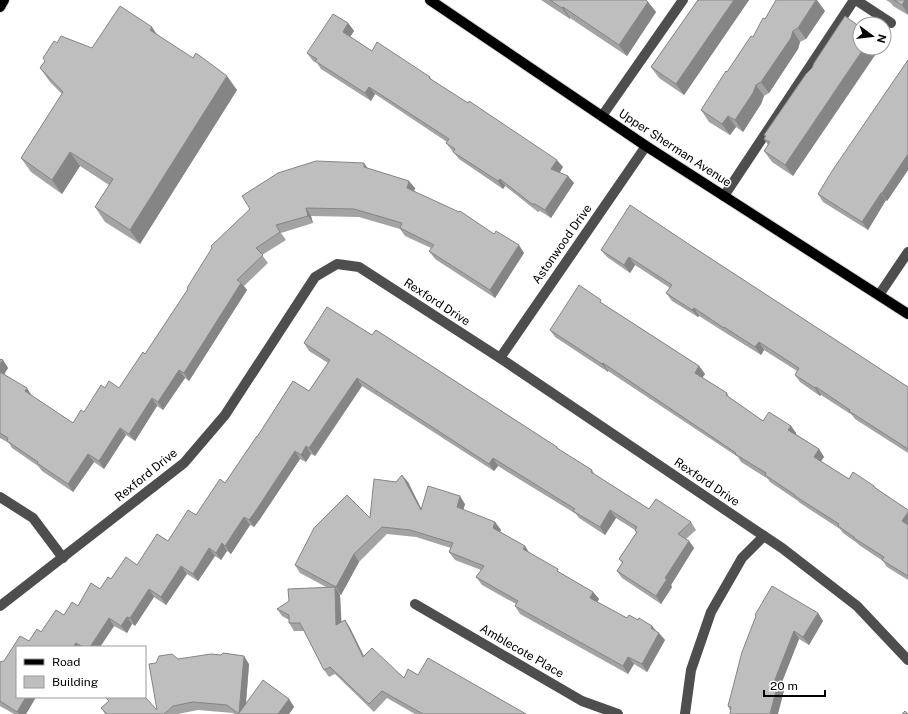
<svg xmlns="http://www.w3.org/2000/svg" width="908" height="714" viewBox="0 0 908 714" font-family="'Public Sans',sans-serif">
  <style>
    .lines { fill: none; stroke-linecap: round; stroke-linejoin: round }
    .major-casing { stroke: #dbdbdb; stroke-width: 12 }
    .minor { stroke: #4e4e4e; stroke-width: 10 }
    .major { stroke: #000; stroke-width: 10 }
    .wall { fill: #a3a3a3 }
    .shaded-wall { fill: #858585 }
    .building { fill: #bebebe; stroke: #858585 }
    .labels { text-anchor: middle; stroke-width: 3; stroke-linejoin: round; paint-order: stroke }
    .street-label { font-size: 12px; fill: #000; stroke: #fff }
  </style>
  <rect width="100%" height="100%" fill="#fff"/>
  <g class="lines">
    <defs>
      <g id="major">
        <polyline points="430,0 646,146 908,314"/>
        <polyline points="0,7 4,0"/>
      </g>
    </defs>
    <use href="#major" class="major-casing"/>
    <g class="minor">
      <polyline points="856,0 891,23"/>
      <polyline points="602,116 683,0"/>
      <polyline points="724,196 854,0"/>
      <polyline points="879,295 908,252"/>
      <polyline points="500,358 646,146"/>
      <polyline points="0,497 33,518 63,558"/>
      <polyline points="415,604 582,701 618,714"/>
      <polyline points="0,606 184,463 225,415 315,277 337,264 359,267 500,358 764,536 782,548 857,606 908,660"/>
      <polyline points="685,714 691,670 711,612 742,558 764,536"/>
    </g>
    <use href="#major" class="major"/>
  </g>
  <g class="wall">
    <polygon points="541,0 646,0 648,2 656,12 627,56 570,18 570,19"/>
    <polygon points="698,0 749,0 684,95 659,78 651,67"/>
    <polygon points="886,0 908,0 908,15 893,6 891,3"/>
    <polygon points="825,11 806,39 800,42 798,49 769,93 764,96 761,104 743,132 736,127 730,135 709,122 701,110 727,72 753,37"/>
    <polygon points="348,23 354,31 350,37 372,51 430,77 433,81 563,167 559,172 568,176 574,183 551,218 540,211 538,212 505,186 503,189 459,159 446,143 447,142 375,94 371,101 321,69 317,63 313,61 307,53"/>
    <polygon points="157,35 237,90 140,244 105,222 95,207 109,185 80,166 62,194 31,172 21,158 62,94 50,82 40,68 57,43 92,48"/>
    <polygon points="908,60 908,170 887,201 886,200 868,230 823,202 818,194"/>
    <polygon points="806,74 793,176 772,162 764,151 768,145 764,139 765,136 764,135"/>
    <polygon points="368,169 415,188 414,191 524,253 495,298 435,259 429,251 431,248 405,236 400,229 359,217 311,216 313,223 281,233 286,240 262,255 268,263 244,286 247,290 189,381 185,378 163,410 157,406 135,441 126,435 104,469 94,462 73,492 42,471 38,466 12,448 9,443 0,438 0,359 3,360 8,368 4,374 31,395 73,423 84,412 105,388 119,388 145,354 188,289 212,248"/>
    <polygon points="690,245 908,387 908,453 855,419 852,415 821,395 820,396 800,382 795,375 797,371 764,350 761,355 729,335 699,316 698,317 672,301 666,293 670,288 635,265 630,273 607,257 601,250"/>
    <polygon points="605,305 699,366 705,374 702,378 727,393 729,397 763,421 791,426 796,433 796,434 819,449 824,457 821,461 849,479 874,486 877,489 908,510 908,580 887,567 883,561 859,545 857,543 843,533 840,529 800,503 798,501 770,482 768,479 741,462 738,457 608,371 608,372 555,337 550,330"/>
    <polygon points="327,307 372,335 376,330 557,447 559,450 592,470 595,475 649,509 656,499 691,522 696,530 686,539 689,541 694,548 671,585 672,587 661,604 622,578 617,571 622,563 619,559 636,533 635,530 616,518 605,535 579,518 576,514 498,466 494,471 362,386 315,456 311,454 306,462 300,459 260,519 254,527 250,525 231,554 227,551 221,560 215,556 198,581 187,574 166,605 154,597 135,626 132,624 127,633 114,626 100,647 17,647 17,697 36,697 26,714 14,714 0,706 0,662 4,661 20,636 29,641 37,629 41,632 56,610 64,615 72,602 78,606 91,583 100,589 108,577 111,579 126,557 137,565 157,534 168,541 188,510 196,515 220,479 225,483 257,436 257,437 293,381 309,391 328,363 309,351 304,343"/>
    <polygon points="396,482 408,482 421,509 465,504 463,510 495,522 501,530 500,532 525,546 529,553 561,573 593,592 599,599 597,602 627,618 638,620 652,626 656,631 665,640 647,672 634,664 628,674 520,614 515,606 516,604 482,585 476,577 481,570 455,560 449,552 451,548 416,537 387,534 359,562 341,595 339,593 340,595 341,622 345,620 350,628 364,656 404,678 418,675 526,714 415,714 387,698 374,712 335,674 329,677 324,670 304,631 294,631 289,623 289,620 282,616 277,609 328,588 300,573 295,565 370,518"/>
    <polygon points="818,613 823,621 809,645 799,639 780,687 784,691 730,710 728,706 756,616 755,615"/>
    <polygon points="178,659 249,664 246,704 289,699 294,707 289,714 234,714 233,713 198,710 178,714 105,714 101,708 109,701 106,698 157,710"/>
  </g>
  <g class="shaded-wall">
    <polygon points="734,0 749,0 684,95 676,84"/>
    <polygon points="816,0 817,0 825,11 806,39 798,28"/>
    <polygon points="905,0 908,0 908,14 902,5"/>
    <polygon points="648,2 656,12 627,56 619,45"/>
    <polygon points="563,7 570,18 570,19 562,8"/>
    <polygon points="348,23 354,31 348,40 343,32"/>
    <polygon points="152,27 162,42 150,30"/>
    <polygon points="793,31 800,42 798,49 769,93 761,82"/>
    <polygon points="864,48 880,48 793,176 785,165"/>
    <polygon points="227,76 237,90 140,244 130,230"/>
    <polygon points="756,85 764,96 761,104 743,132 735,120"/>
    <polygon points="369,87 375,94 371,101 365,93"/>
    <polygon points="728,116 736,127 730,135 722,124"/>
    <polygon points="70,152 80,166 62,194 52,180"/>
    <polygon points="908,154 908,170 887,201 882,193"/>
    <polygon points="557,160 563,167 557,177 551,169"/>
    <polygon points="364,163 369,170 364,167"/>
    <polygon points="568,176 574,183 551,218 545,210"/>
    <polygon points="500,179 505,186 503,189 498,181"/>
    <polygon points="409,181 415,188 413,195 407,188"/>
    <polygon points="881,193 886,200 868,230 862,222"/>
    <polygon points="306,208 311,216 313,223 308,216"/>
    <polygon points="519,245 524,253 495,298 490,290"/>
    <polygon points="629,257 635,265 630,273 624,265"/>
    <polygon points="241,283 247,290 189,381 184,373"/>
    <polygon points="694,308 699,316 698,317 692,310"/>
    <polygon points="759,342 764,350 761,355 755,347"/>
    <polygon points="3,360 8,368 2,378 0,374 0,365"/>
    <polygon points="603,363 608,371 608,372 602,364"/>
    <polygon points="699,366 705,374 700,381 695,373"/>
    <polygon points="179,370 185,378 163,410 158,402"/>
    <polygon points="357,378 362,386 315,456 309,448"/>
    <polygon points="816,387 821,395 820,396 815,388"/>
    <polygon points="27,388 32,396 25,391"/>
    <polygon points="152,398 157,406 135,441 129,434"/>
    <polygon points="791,426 796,433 794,437 788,430"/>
    <polygon points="120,428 126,435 104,469 99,461"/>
    <polygon points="306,446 311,454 306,462 301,455"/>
    <polygon points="819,449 824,457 819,464 814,457"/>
    <polygon points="295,451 300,459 260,519 254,527 249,520"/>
    <polygon points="88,454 94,462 73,492 68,484"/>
    <polygon points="493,458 498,466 494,471 489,464"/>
    <polygon points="402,475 408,482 426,518 421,510"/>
    <polygon points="460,496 465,504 462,515 457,507"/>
    <polygon points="610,510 616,518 605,535 600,527"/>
    <polygon points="908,512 908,527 902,521"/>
    <polygon points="244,517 250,525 231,554 225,546"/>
    <polygon points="495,522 501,530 498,535 493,528"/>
    <polygon points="689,541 694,548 671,585 672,587 661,604 656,596 665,578"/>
    <polygon points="222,543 227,551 221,560 216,553"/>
    <polygon points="525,546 530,554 523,549"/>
    <polygon points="209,548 215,556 198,581 193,574"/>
    <polygon points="354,554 359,562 341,595 336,587"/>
    <polygon points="181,566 187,574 166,605 161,597"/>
    <polygon points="335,587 340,595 342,632 336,625"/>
    <polygon points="149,589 154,597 135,626 130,618"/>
    <polygon points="593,592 599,599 595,606 590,598"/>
    <polygon points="818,613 823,621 809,645 803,637"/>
    <polygon points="127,617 132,624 127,633 121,626"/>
    <polygon points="109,618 114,626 100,647 90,647"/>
    <polygon points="345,620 350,628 368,665 363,657"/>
    <polygon points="652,626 658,633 651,628"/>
    <polygon points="794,631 799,639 780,687 784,691 778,714 770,714 774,682"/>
    <polygon points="659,633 665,640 647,672 642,664"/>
    <polygon points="76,643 79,647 73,647"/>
    <polygon points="244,656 249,664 245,714 239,713"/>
    <polygon points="628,657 634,664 628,674 623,666"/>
    <polygon points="26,697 36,697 26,714 19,714 17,712"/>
    <polygon points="289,699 294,707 289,714 278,714"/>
  </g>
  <g class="building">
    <polygon points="550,0 646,0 648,2 619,45 563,7 562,8"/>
    <polygon points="698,0 734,0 676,84 651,67"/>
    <polygon points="776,0 816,0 798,28 793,31 791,38 761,82 756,85 753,93 735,120 728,116 722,124 701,110 726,71 727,72 751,36 753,37 763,18 765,19"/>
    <polygon points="894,0 905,0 902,5"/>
    <polygon points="120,6 152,27 150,30 193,58 196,53 227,76 130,230 95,207 113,179 70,152 52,180 21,158 63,92 40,68 45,61 43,58 54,41 57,43 61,36 92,48"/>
    <polygon points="333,14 348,23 343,32 372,51 377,42 430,77 429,78 468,103 469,101 557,160 551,169 568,176 545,210 535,204 532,204 500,179 498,181 453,152 455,149 446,143 449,139 369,87 365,93 315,61 317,59 307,53"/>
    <polygon points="845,16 860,27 860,48 864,48 785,165 764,151 770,142 764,139 766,136 764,135 806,74 812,68 814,63"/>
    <polygon points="908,60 908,154 882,193 881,193 862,222 818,194 832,171"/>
    <polygon points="316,161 364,163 364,167 409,181 407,188 459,212 460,211 494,234 496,231 519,245 490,290 429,251 434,245 400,228 402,223 354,209 306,208 308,216 276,225 280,232 256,248 263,255 237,280 241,283 184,373 179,370 158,402 152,398 129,434 120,428 99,461 88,454 68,484 37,463 38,462 7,441 8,438 0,433 0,372 27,388 25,391 73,423 81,410 84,412 101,385 105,388 109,381 119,388 143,352 145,354 188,289 187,288 212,248 211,246 250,209 242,196 278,173"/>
    <polygon points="630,205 690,245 908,387 908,449 849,411 850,410 816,387 815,388 795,375 799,368 759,342 755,347 724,327 724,328 694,308 692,310 666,293 672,285 629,257 624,265 601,250"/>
    <polygon points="579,285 601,300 600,302 699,366 695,373 727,393 726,395 763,421 769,412 791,426 788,430 819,449 814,457 849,479 853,472 874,486 874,487 908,510 908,512 902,521 908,525 908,576 882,560 884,557 854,538 854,537 838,526 839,524 795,496 795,495 765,475 766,473 735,454 736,453 603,363 602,364 550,330"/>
    <polygon points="327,307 372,335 376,330 557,447 557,448 592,470 591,472 649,509 656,499 691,522 678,534 689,541 665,578 667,579 656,596 617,571 623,562 619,559 637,532 635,530 637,527 610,510 600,527 573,511 575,509 493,458 489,464 357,378 309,448 306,446 301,455 295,451 255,512 249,520 244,517 225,546 222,543 216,553 209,548 193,574 181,566 161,597 149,589 130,618 127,617 121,626 109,618 90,647 83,647 76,643 73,647 17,647 17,697 26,697 17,712 0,701 0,662 4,661 20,636 29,641 37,629 41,632 56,610 64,615 72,602 78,606 91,583 100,589 108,577 111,579 126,557 137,565 157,534 168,541 188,510 196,515 220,479 225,483 257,436 257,437 293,381 309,391 330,360 304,343"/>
    <polygon points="0,359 3,360 0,365"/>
    <polygon points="402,475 421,510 428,486 460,496 457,507 495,522 493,528 525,546 523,549 558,569 557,571 593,592 590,598 627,618 629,615 638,620 639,618 652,626 651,628 659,633 642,664 628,657 623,666 515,606 518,601 476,577 484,566 449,552 453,543 410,530 382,527 354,554 336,587 295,565 314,528 347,495 370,518 374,479 396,482"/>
    <polygon points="772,586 818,613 803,637 794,631 774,682 778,684 770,714 730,714 731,707 728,706 742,652 756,616 755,615"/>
    <polygon points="335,587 336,625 345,620 363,657 372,648 404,678 408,669 418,675 428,658 526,714 423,714 382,691 369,704 330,667 324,670 300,623 289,623 289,615 277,609 289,601 288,589"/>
    <polygon points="223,653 244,656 239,713 263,680 289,699 278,714 239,714 227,705 193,702 173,706 164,714 107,714 101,708 109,701 106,698 107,697 145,697 157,710 149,664 156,663 159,656 172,654 178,659 211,654 221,655"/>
    <polygon points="905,711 908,714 902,714"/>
  </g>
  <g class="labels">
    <g class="street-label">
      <text transform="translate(675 148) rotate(33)" y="4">Upper Sherman Avenue</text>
      <text transform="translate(562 244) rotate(-55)" y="4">Astonwood Drive</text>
      <text transform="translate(437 302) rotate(33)" y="4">Rexford Drive</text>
      <text transform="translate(146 475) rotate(-39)" y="4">Rexford Drive</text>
      <text transform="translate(707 482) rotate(34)" y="4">Rexford Drive</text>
      <text transform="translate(522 651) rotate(30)" y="4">Amblecote Place</text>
    </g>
  </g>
  <rect x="16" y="646" width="130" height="52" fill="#ffffff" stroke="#999999"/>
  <rect x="24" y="659" width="20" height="6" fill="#000000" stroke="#999999"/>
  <text x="52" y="666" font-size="12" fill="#000000">Road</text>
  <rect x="24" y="676" width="20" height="12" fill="#bebebe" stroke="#999999"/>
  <text x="52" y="686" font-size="12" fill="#000000">Building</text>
  <g transform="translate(872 36) rotate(105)"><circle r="19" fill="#ffffff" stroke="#999999"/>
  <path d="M0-3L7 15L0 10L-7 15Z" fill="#000000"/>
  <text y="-6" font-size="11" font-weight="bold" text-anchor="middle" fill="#000000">N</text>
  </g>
  <path d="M764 690v6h61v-6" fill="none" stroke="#000000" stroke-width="2"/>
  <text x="770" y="690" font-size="12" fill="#000000" stroke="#ffffff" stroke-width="3" paint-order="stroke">20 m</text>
</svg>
